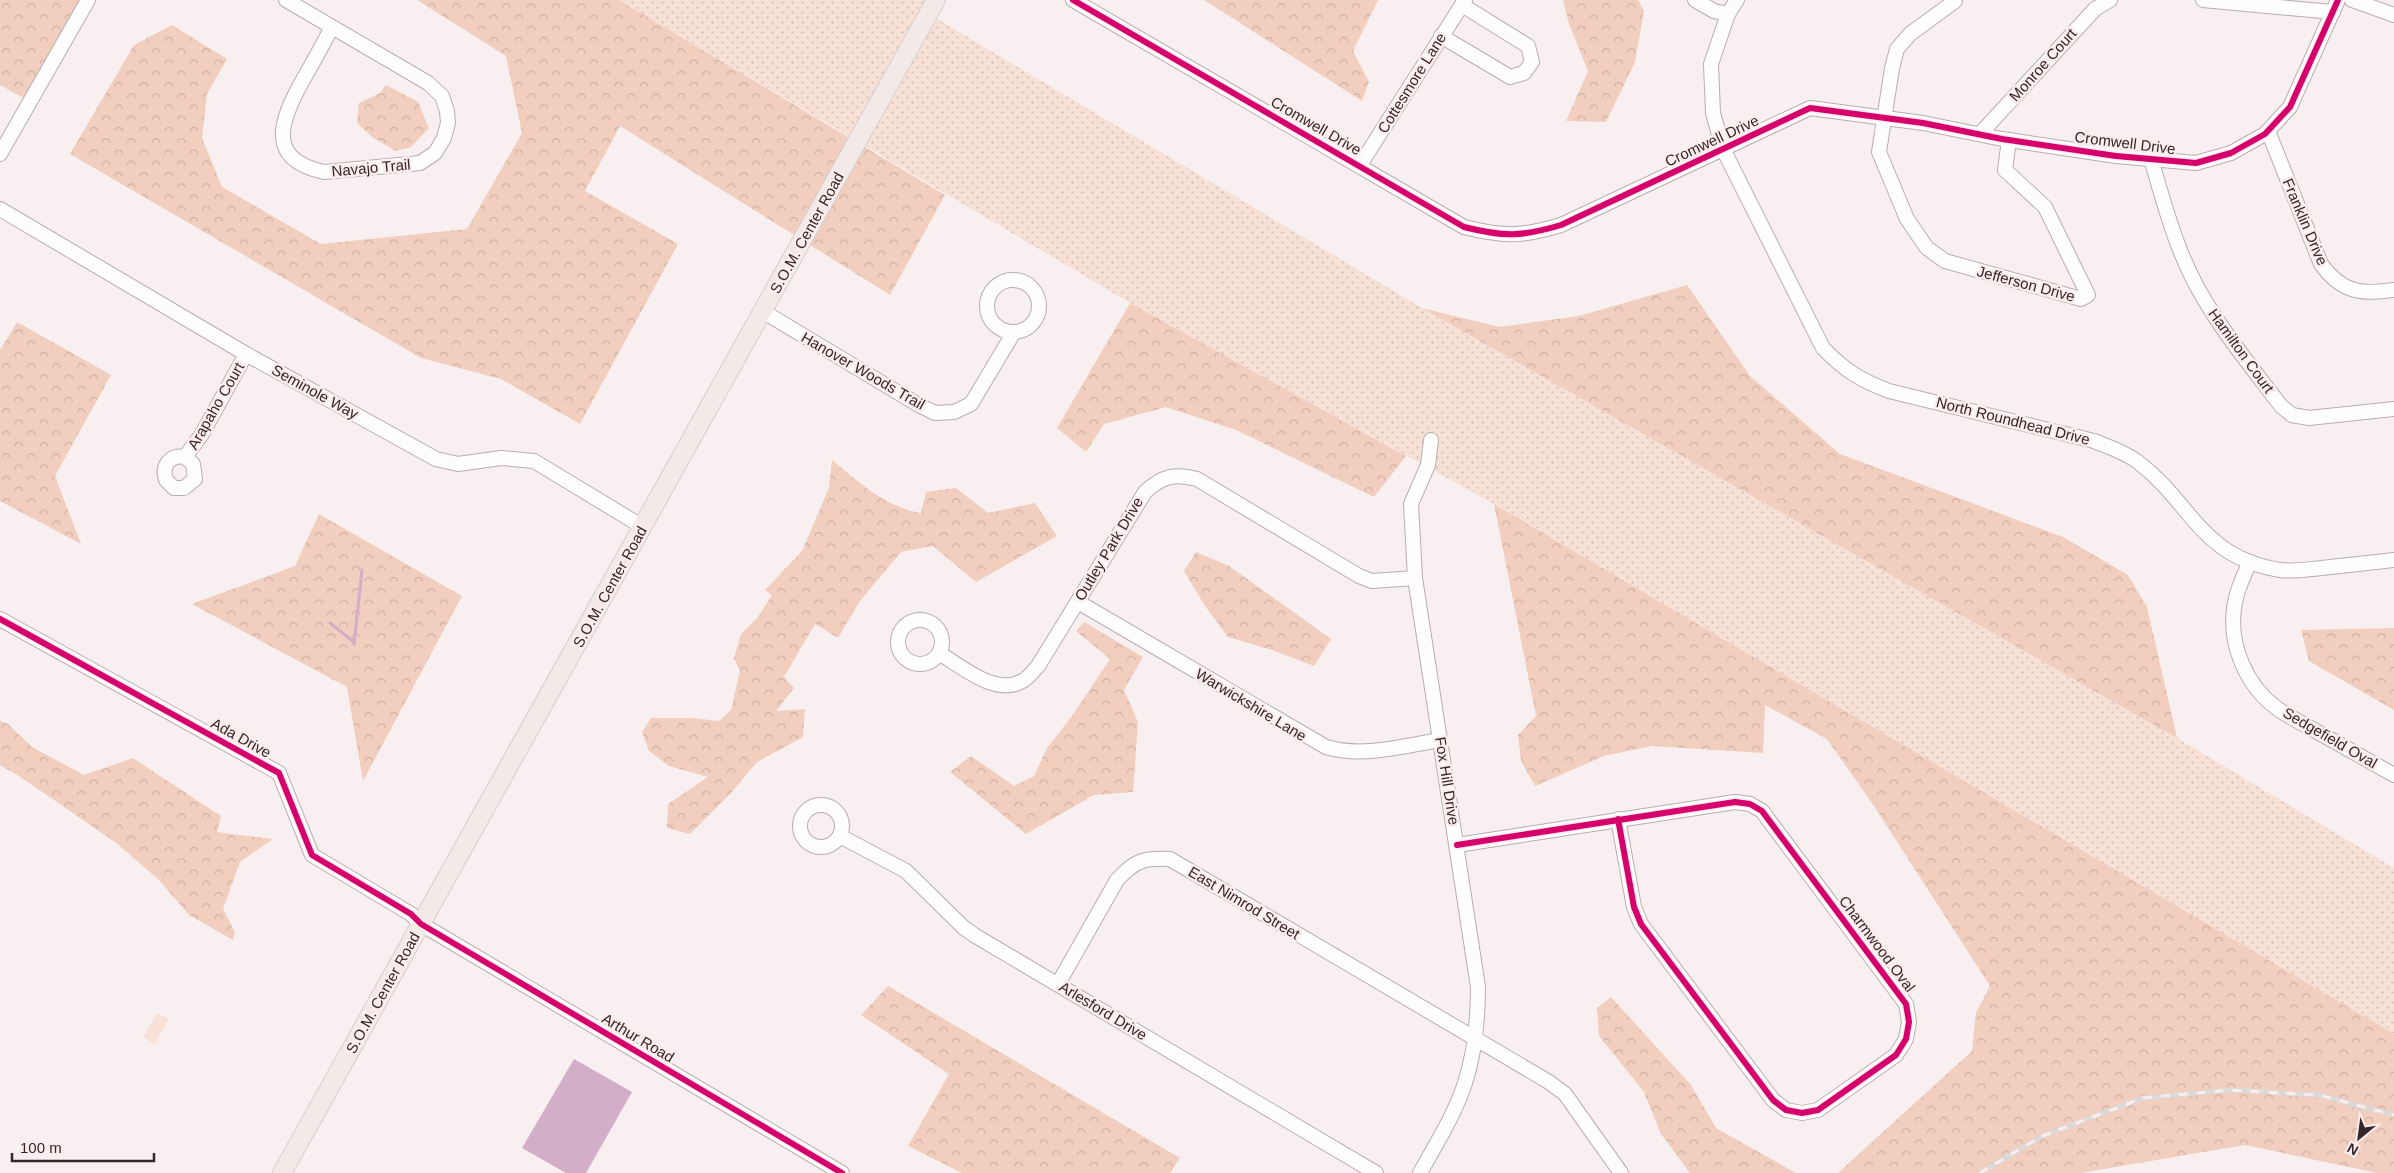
<svg xmlns="http://www.w3.org/2000/svg" width="2394" height="1173" viewBox="0 0 2394 1173" font-family="Arial,sans-serif">
  <style>
    .grass { fill: url(#grass-dots) }
    .forest { fill: url(#forest-crowns) }
    .park { fill: #f7e0d5 }
    .water { fill: #d2aec9 }
    .lines { fill: none; stroke-linecap: round; stroke-linejoin: round }
    .stream { stroke: #d2aec9; stroke-width: 3 }
    .minor-casing { stroke: #b8adaf; stroke-width: 16 }
    .major-casing { stroke: #d4cecf; stroke-width: 20 }
    .minor { stroke: #fefdfd; stroke-width: 14 }
    .major { stroke: #f3eae8; stroke-width: 18 }
    .rail-casing { stroke: #dcd9d9; stroke-width: 5 }
    .rail { stroke: #fbeced; stroke-width: 3; stroke-dasharray: 9; stroke-linecap: butt }
    .cycleway-casing { stroke: #fbeced; stroke-width: 9 }
    .cycleway { stroke: #d6006c; stroke-width: 6 }
    .labels { text-anchor: middle; stroke-width: 5; stroke-linejoin: round; paint-order: stroke }
    .street-label { font-size: 15px; fill: #352729; stroke: #fbeced }
  </style>
  <defs>
    <pattern id="grass-dots" width="8" height="8" patternUnits="userSpaceOnUse" patternTransform="scale(1.25)"><rect width="8" height="8" fill="#f7e0d5"/><path d="M2 2h.1M6 6h.1" fill="none" stroke="#d4c0b7" stroke-width="1.8" stroke-linecap="round"/></pattern>
    <pattern id="forest-crowns" width="20" height="18" patternUnits="userSpaceOnUse" patternTransform="scale(1.25)"><rect width="20" height="18" fill="#f1cebe"/><path d="M2 6a3 3 0 1 1 6 0M12 15a3 3 0 1 1 6 0" fill="none" stroke="#cfb1a3"/></pattern>
  </defs>
  <rect width="100%" height="100%" fill="#f8f0f0"/>
  <polygon class="grass" points="619,0 922,0 933,6 929,14 946,24 1422,308 2177,738 2394,868 2394,1034 1494,504 1130,303"/>
  <g class="forest">
    <polygon points="0,0 88,0 29,101 0,85"/>
    <polygon points="417,0 619,0 945,195 890,295 620,126 585,191 678,244 580,424 501,379 421,358 70,154 134,45 172,25 227,59 207,94 202,138 222,187 321,244 467,229 522,133 506,56"/>
    <polygon points="1204,0 1378,0 1353,51 1369,82 1362,101"/>
    <polygon points="1563,0 1638,0 1644,11 1635,62 1606,122 1566,121 1588,71 1569,24"/>
    <polygon points="386,85 418,102 429,128 411,147 396,151 372,137 357,123 359,103 380,93"/>
    <polygon points="1687,285 1750,376 1840,454 2063,537 2128,575 2147,607 2177,738 1422,308 1499,327 1579,316"/>
    <polygon points="1130,303 1406,456 1374,497 1236,430 1166,407 1104,424 1086,452 1057,428"/>
    <polygon points="17,322 111,375 55,476 81,544 0,501 0,350"/>
    <path d="M 832,460 C 860,483 885,507 921,513 L 926,492 L 956,488 L 988,513 L 1035,503 L 1057,536 L 976,582 L 933,546 L 901,552 L 860,601 L 838,638 L 815,624 L 784,677 L 794,688 L 776,711 L 805,709 L 803,737 L 757,762 L 730,794 L 690,834 L 667,828 L 668,804 L 708,777 L 669,766 L 649,751 L 642,732 L 651,718 L 693,718 L 719,721 L 731,710 L 740,671 L 734,658 L 741,634 L 758,617 L 772,595 L 765,590 L 802,551 L 829,488 Z"/>
    <polygon points="1494,504 2394,1034 2394,1173 2377,1173 2245,1145 2080,1173 1838,1173 1972,1051 1976,1013 1990,986 1872,803 1827,739 1765,705 1763,753 1652,746 1604,756 1535,786 1521,761 1518,735 1536,716"/>
    <polygon points="319,514 462,596 363,781 347,687 192,604 295,566"/>
    <polygon points="1196,552 1229,566 1331,639 1314,666 1272,650 1228,637 1205,606 1184,571"/>
    <polygon points="1084,622 1143,657 1124,690 1138,722 1133,792 1094,795 1026,834 950,772 971,756 1014,786 1034,776 1047,748 1072,716 1110,659 1076,631"/>
    <polygon points="2394,628 2394,710 2309,661 2301,630"/>
    <polygon points="0,721 8,724 32,747 84,775 133,758 221,816 217,832 273,839 240,862 223,909 235,932 233,940 189,915 159,880 115,842 19,776 0,765"/>
    <polygon points="888,986 1180,1158 1170,1173 962,1173 908,1146 949,1074 861,1015"/>
    <polygon points="1611,997 1691,1085 1716,1128 1796,1173 1690,1173 1661,1134 1644,1092 1599,1036 1597,1008"/>
  </g>
  <polygon class="park" points="157,1013 169,1019 155,1044 143,1037"/>
  <polygon class="water" points="574,1059 632,1092 586,1173 566,1173 522,1148"/>
  <g class="lines">
    <g class="stream">
      <polyline points="330,623 354,642"/>
      <polyline points="354,644 362,570"/>
    </g>
    <defs>
      <g id="minor">
        <path d="M 286,0 L 428,83 L 442,96 L 447,111 L 448,123 L 444,138 L 435,153 L 420,163 L 324,172 C 263,159 282,117 304,78 C 314,61 323,44 332,27"/>
        <path d="M 1073,0 L 1464,227 C 1504,237 1521,237 1561,225 L 1810,108 L 1923,123 L 2002,139 L 2116,156 L 2196,163 L 2231,153 L 2265,134 L 2290,107 L 2338,0"/>
        <polyline points="1695,0 1714,11 1728,14"/>
        <path d="M 1737,0 L 1728,14 L 1711,64 L 1713,113 L 1723,149 L 1823,348 C 1844,370 1860,380 1889,391 L 2094,441 C 2109,447 2125,452 2138,462 C 2193,504 2200,557 2280,570 C 2293,572 2309,569 2322,568 C 2346,565 2370,563 2394,560"/>
        <polyline points="2203,0 2333,12"/>
        <polyline points="2352,0 2394,15"/>
        <polyline points="1955,1 1910,34 1897,49 1892,68 1879,152 1907,219 1927,248 1945,261 2081,299 2088,295 2045,207 2005,170 2009,140"/>
        <polyline points="1441,36 1510,77 1524,73 1532,62 1528,46 1462,5"/>
        <path d="M 2268,131 L 2321,264 C 2341,292 2361,295 2394,290"/>
        <polyline points="1980,134 2095,9 2110,0"/>
        <polyline points="0,154 88,0"/>
        <path d="M 2151,159 C 2160,189 2168,220 2180,250 C 2202,308 2244,357 2281,406 L 2292,415 L 2309,418 L 2394,409"/>
        <polyline points="1360,165 1465,0"/>
        <polyline points="0,209 246,354 436,459 458,464 501,458 534,461 643,527"/>
        <circle cx="1013" cy="306" r="26"/>
        <polyline points="764,312 917,404 935,413 954,412 971,404 1014,332"/>
        <path d="M 185,457 L 193,464 L 195,479 L 184,488 L 174,488 L 166,480 C 161,466 170,454 185,457 L 202,434 L 246,354"/>
        <path d="M 2250,562 C 2243,577 2236,592 2234,609 C 2229,646 2247,687 2278,709 C 2289,717 2302,723 2314,730 C 2341,745 2367,760 2394,775"/>
        <path d="M 1078,602 L 1326,747 C 1363,758 1403,746 1440,740"/>
        <polyline points="0,619 279,773 312,855 411,914 421,924 842,1173"/>
        <circle cx="920" cy="642" r="22"/>
        <path d="M 939,653 C 961,666 997,698 1024,680 C 1029,677 1034,670 1038,666 L 1145,492 C 1162,476 1175,473 1197,479 L 1359,576 L 1372,581 L 1415,578"/>
        <circle cx="821" cy="826" r="21"/>
        <polyline points="840,836 906,871 963,927 974,935 1376,1173"/>
        <polyline points="1457,845 1735,802 1750,804 1762,811 1906,1004 1909,1022 1906,1039 1896,1055 1818,1110 1802,1113 1786,1110 1773,1100 1641,924 1634,907 1618,819"/>
        <path d="M 1058,984 L 1117,880 C 1135,860 1144,858 1170,859 L 1549,1082 L 1565,1094 L 1621,1173"/>
        <path d="M 1420,1173 C 1436,1144 1455,1114 1465,1083 C 1475,1052 1478,1018 1478,987 L 1415,578 L 1411,504 L 1428,465 L 1431,440"/>
      </g>
      <polyline id="major" points="282,1173 936,0"/>
    </defs>
    <use href="#minor" class="minor-casing"/>
    <use href="#major" class="major-casing"/>
    <use href="#minor" class="minor"/>
    <use href="#major" class="major"/>
    <defs>
      <polyline id="rail" points="1980,1173 2042,1136 2143,1098 2230,1090 2319,1095 2394,1115"/>
    </defs>
    <use href="#rail" class="rail-casing"/>
    <use href="#rail" class="rail"/>
    <defs>
      <g id="cycleway">
        <path d="M 1073,0 L 1464,227 C 1504,237 1521,237 1561,225 L 1810,108 L 1923,123 L 2002,139 L 2116,156 L 2196,163 L 2231,153 L 2265,134 L 2290,107 L 2338,0"/>
        <polyline points="0,619 279,773 312,855 411,914 421,924 842,1173"/>
        <polyline points="1457,845 1735,802 1750,804 1762,811 1906,1004 1909,1022 1906,1039 1896,1055 1818,1110 1802,1113 1786,1110 1773,1100 1641,924 1634,907 1618,819"/>
      </g>
    </defs>
    <use href="#cycleway" class="cycleway-casing"/>
    <use href="#cycleway" class="cycleway"/>
  </g>
  <g class="labels">
    <g class="street-label">
      <text transform="translate(2043 65) rotate(-48)" y="5">Monroe Court</text>
      <text transform="translate(1412 83) rotate(-58)" y="5">Cottesmore Lane</text>
      <text transform="translate(1316 126) rotate(30)" y="5">Cromwell Drive</text>
      <text transform="translate(1712 141) rotate(-25)" y="5">Cromwell Drive</text>
      <text transform="translate(2125 143) rotate(7)" y="5">Cromwell Drive</text>
      <text transform="translate(371 168) rotate(-5)" y="5">Navajo Trail</text>
      <text transform="translate(2305 222) rotate(67)" y="5">Franklin Drive</text>
      <text transform="translate(807 233) rotate(-61)" y="5">S.O.M. Center Road</text>
      <text transform="translate(2026 284) rotate(15)" y="5">Jefferson Drive</text>
      <text transform="translate(2241 351) rotate(54)" y="5">Hamilton Court</text>
      <text transform="translate(863 371) rotate(30)" y="5">Hanover Woods Trail</text>
      <text transform="translate(315 392) rotate(29)" y="5">Seminole Way</text>
      <text transform="translate(216 406) rotate(-60)" y="5">Arapaho Court</text>
      <text transform="translate(2013 421) rotate(14)" y="5">North Roundhead Drive</text>
      <text transform="translate(1109 549) rotate(-59)" y="5">Outley Park Drive</text>
      <text transform="translate(610 587) rotate(-61)" y="5">S.O.M. Center Road</text>
      <text transform="translate(1251 705) rotate(31)" y="5">Warwickshire Lane</text>
      <text transform="translate(241 738) rotate(29)" y="5">Ada Drive</text>
      <text transform="translate(2330 738) rotate(30)" y="5">Sedgefield Oval</text>
      <text transform="translate(1447 781) rotate(81)" y="5">Fox Hill Drive</text>
      <text transform="translate(1244 903) rotate(31)" y="5">East Nimrod Street</text>
      <text transform="translate(1877 944) rotate(53)" y="5">Charmwood Oval</text>
      <text transform="translate(383 993) rotate(-61)" y="5">S.O.M. Center Road</text>
      <text transform="translate(1103 1011) rotate(31)" y="5">Arlesford Drive</text>
      <text transform="translate(638 1038) rotate(31)" y="5">Arthur Road</text>
    </g>
  </g>
  <g transform="translate(2359 1138) rotate(209)" stroke="#fbeced" stroke-width="4" paint-order="stroke">
  <path d="M0-4L9 19L0 12L-9 19Z" fill="#352729"/>
  <text y="-8" font-size="14" font-weight="bold" text-anchor="middle" fill="#352729">N</text>
  </g>
  <path d="M12 1153v8h142v-8" fill="none" stroke="#352729" stroke-width="2.5"/>
  <text x="20" y="1153" font-size="15" fill="#352729" stroke="#fbeced" stroke-width="4" paint-order="stroke">100 m</text>
</svg>
